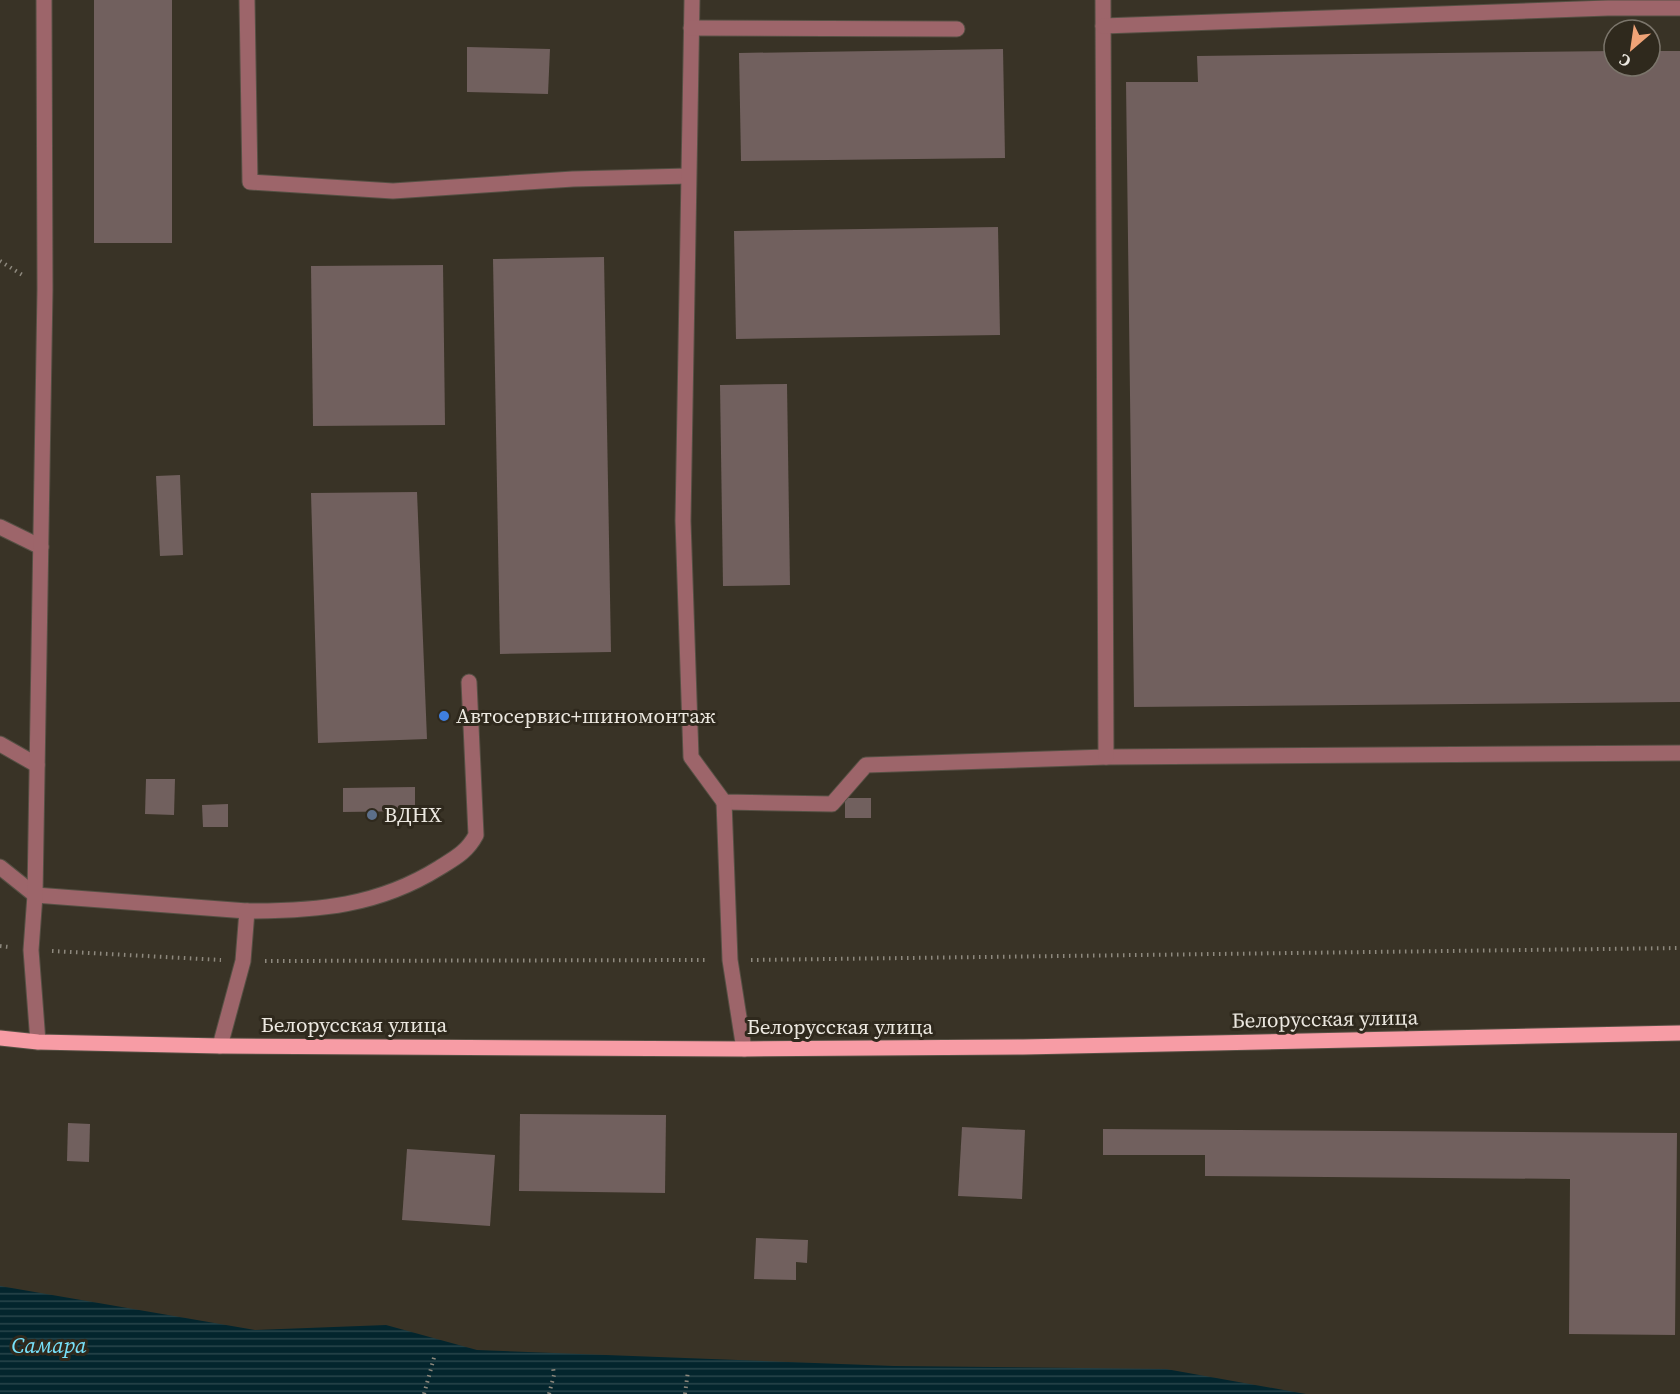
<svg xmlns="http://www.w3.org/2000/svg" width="1680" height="1394" viewBox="0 0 1680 1394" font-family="'Source Serif 4',serif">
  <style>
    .water { fill: url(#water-rules) }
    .building { fill: #71605e }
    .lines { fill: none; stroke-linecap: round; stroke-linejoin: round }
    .minor-casing { stroke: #565044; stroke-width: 17 }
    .major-casing { stroke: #565044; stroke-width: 17 }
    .path { stroke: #8e897e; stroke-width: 4; stroke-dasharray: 1.5 4.5; stroke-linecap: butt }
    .minor { stroke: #9d656a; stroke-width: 15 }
    .major { stroke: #f79ca5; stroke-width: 15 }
    .shop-dot { fill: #3f7fe0; stroke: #2f291d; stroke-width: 2 }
    .service-dot { fill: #5c6f8a; stroke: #2f291d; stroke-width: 2 }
    .labels { text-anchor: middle; stroke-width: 6; stroke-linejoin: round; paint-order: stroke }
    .poi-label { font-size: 21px; fill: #ece8e0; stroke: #2f291d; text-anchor: start }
    .street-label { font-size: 21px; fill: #ece8e0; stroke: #2f291d }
    .water-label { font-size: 22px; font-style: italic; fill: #77e1fa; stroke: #2f291d }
  </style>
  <defs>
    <pattern id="water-rules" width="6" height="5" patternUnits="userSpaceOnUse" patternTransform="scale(1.5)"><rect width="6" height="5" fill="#03252d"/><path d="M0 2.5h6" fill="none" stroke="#28454b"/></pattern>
  </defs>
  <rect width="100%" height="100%" fill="#393326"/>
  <polygon class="water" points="0,1286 255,1330 386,1325 477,1350 894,1366 1166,1369 1306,1394 0,1394"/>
  <g class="building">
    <rect x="94" y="0" width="78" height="243"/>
    <polygon points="467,47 550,49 548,94 467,92"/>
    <polygon points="1003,49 1005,158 741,161 739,53"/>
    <polygon points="1614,51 1614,66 1650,66 1650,51 1680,51 1680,702 1134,707 1126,82 1198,82 1197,56"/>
    <polygon points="998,227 1000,335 736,339 734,231"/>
    <polygon points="604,257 611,652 500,654 493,259"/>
    <polygon points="443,265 445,425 313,426 311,266"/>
    <polygon points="787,384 790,585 723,586 720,385"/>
    <polygon points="180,475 183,555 160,556 156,476"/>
    <polygon points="417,492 427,739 318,743 311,493"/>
    <polygon points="146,779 175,779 174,815 145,814"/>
    <polygon points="415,787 415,811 343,812 343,788"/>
    <rect x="845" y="798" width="26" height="20"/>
    <polygon points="228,804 228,827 203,827 202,805"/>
    <polygon points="520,1114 666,1115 665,1193 519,1191"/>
    <polygon points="68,1123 90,1124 89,1162 67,1161"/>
    <polygon points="962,1127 1025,1130 1022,1199 958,1196"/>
    <polygon points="1103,1129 1677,1133 1675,1335 1569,1334 1570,1179 1205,1176 1205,1155 1103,1155"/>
    <polygon points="407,1149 495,1155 490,1226 402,1220"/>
    <polygon points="756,1238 808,1240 807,1263 796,1262 796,1280 754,1279"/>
  </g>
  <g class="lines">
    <defs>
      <g id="minor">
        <polyline points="247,0 250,182 393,191 573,179 688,176"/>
        <polyline points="692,0 683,521 691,757 724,802 832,804 866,765 1106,757 1680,753"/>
        <polyline points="1103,0 1106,757"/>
        <polyline points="1103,26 1608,8 1680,8"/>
        <polyline points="691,28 957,29"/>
        <polyline points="0,527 41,547"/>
        <polyline points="0,744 37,765"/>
        <polyline points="724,802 730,960 744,1049"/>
        <polyline points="0,867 35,895 247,911"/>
        <polyline points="38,1042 31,950 35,895 45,289 44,0"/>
        <path d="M 220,1046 L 243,961 L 247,911 C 318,911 378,906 439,868 C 455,858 467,852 476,835 L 469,682"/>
      </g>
      <polyline id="major" points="0,1038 38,1042 220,1046 744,1049 1023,1047 1680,1033"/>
    </defs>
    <use href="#minor" class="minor-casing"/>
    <use href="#major" class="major-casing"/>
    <g class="path">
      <polyline points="0,261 24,276"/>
      <polyline points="0,946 9,947"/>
      <polyline points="52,951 221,960"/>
      <polyline points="751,960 1680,948"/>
      <polyline points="265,961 707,960"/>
      <polyline points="424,1394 435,1354"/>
      <polyline points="549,1394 554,1375 553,1367"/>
      <polyline points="685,1394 688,1371"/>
    </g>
    <use href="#minor" class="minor"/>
    <use href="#major" class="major"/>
  </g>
  <circle class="shop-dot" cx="444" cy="716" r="6"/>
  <circle class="service-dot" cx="372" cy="815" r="6"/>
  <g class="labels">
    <g class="poi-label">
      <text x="456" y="723">Автосервис+шиномонтаж</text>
      <text x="384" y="822">ВДНХ</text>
    </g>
    <g class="street-label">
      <text transform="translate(1325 1019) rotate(-1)" y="7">Белорусская улица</text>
      <text x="354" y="1032">Белорусская улица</text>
      <text x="840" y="1034">Белорусская улица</text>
    </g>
    <g class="water-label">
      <text x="49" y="1353">Самара</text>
    </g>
  </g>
  <g transform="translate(1632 48) rotate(209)"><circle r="28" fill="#2f291d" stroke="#7b756b" stroke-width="1.5"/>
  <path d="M0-4.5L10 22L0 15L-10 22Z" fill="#efa377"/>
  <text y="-9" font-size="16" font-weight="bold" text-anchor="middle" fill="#ece8e0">С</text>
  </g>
</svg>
